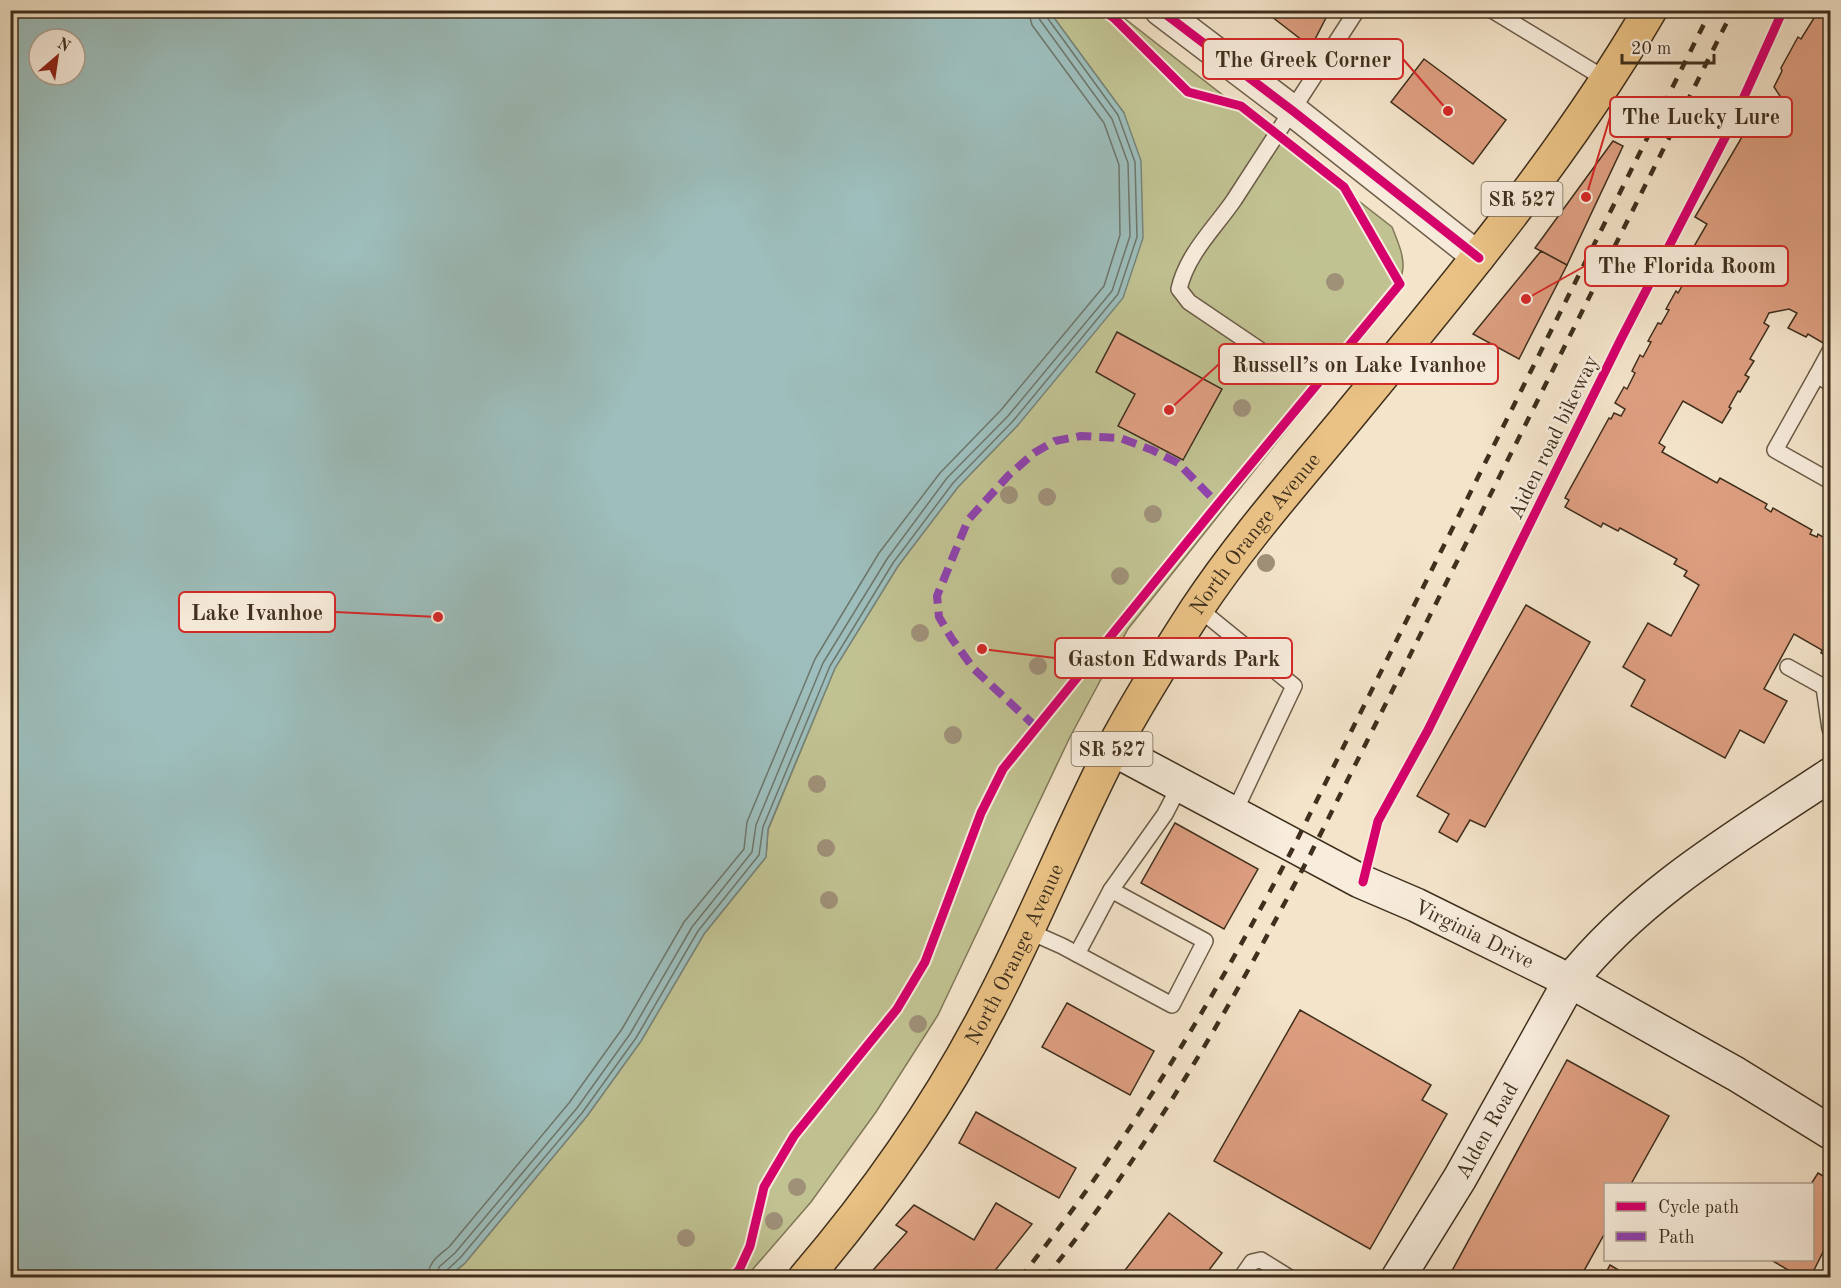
<svg xmlns="http://www.w3.org/2000/svg" width="1841" height="1288" viewBox="0 0 1841 1288" font-family="'Old Standard TT',serif">
  <style>
    .green { fill: #c1c292; stroke: #807858; stroke-width: 1.5 }
    .water { fill: #9dbebc; stroke: #77857c; stroke-width: 1.5; fill-rule: evenodd }
    .lines { fill: none; stroke-linecap: round; stroke-linejoin: round }
    .shore { stroke: #6e766c; stroke-width: 1.5 }
    .building { fill: #de9f81; stroke: #3f2f1d; stroke-width: 1.5 }
    .lane-casing { stroke: #6c5c48; stroke-width: 18 }
    .street-casing { stroke: #6c5c48; stroke-width: 33 }
    .secondary-casing { stroke: #3f2f1d; stroke-width: 36 }
    .primary-casing { stroke: #3f2f1d; stroke-width: 36 }
    .lane { stroke: #f8eddd; stroke-width: 15 }
    .street { stroke: #f8eddd; stroke-width: 30 }
    .secondary { stroke: #f8eddd; stroke-width: 33 }
    .primary { stroke: #eac285; stroke-width: 33 }
    .rail { stroke: #3f2f1d; stroke-width: 4.5; stroke-dasharray: 10 10; stroke-linecap: butt }
    .quiet { stroke: #8e44ad; stroke-width: 8; stroke-dasharray: 15 8; stroke-linecap: butt }
    .cycleway-casing { stroke: #f8eddd; stroke-width: 13 }
    .cycleway { stroke: #d6006c; stroke-width: 9 }
    .tree { fill: #9f9078 }
    .labels { text-anchor: middle; stroke-width: 5; stroke-linejoin: round; paint-order: stroke }
    .shield { fill: #f8eddd; stroke: #766857; stroke-width: 1.5 }
    .shield-label { font-size: 20px; font-weight: bold; fill: #3f2f1d }
    .street-label { font-size: 21px; fill: #3f2f1d; stroke: #f8eddd }
    .leader { fill: none; stroke: #d62828; stroke-width: 2 }
    .callout-dot { fill: #d62828; stroke: #f8eddd; stroke-width: 2 }
    .callout { fill: #f8eddd; stroke: #d62828; stroke-width: 2 }
    .callout-label { font-size: 22px; text-anchor: middle; font-weight: bold; fill: #3f2f1d }
  </style>
  <rect width="100%" height="100%" fill="#f4e4ca"/>
  <filter id="stains"><feTurbulence type="fractalNoise" baseFrequency=".00333" numOctaves="4"/><feColorMatrix values="0 0 0 0 .2 0 0 0 0 .09 0 0 0 0 .02 0 0 0 .5 -.17"/></filter>
  <radialGradient id="worn" r=".72"><stop offset=".6" stop-color="#630" stop-opacity="0"/><stop offset="1" stop-color="#630" stop-opacity=".3"/></radialGradient>
  <path class="green" d="M 1049,11 L 1115,11 L 1392,227 C 1407,264 1408,270 1387,304 L 1128,629 L 1070,737 L 938,1015 L 876,1112 L 811,1202 L 746,1277 L 448,1278 L 465,1263 L 587,1116 L 641,1041 L 704,934 L 766,857 L 768,830 L 835,668 L 898,566 L 958,487 L 1018,425 L 1124,113 Z"/>
  <path class="water" d="M 10,11 L 1049,11 L 1124,113 L 1141,161 L 1143,238 L 1123,298 L 1018,425 L 958,487 L 898,566 L 835,668 L 768,829 L 766,857 L 704,934 L 641,1041 L 587,1116 L 465,1263 L 448,1277 L 11,1277 ZM 39,39 L 75,39 L 75,75 L 39,75 Z"/>
  <g class="lines">
    <g class="shore">
      <path d="M 428,1278 C 428,1262 438,1256 449,1247 L 569,1103 L 622,1029 L 684,922 L 744,849 L 747,822 L 815,659 L 879,553 L 940,473 L 1001,410 L 1104,286 L 1120,235 L 1119,165 L 1104,123 L 1032,25 L 1028,10"/>
      <polyline points="437,1278 439,1267 455,1253 577,1108 630,1034 692,927 752,852 756,825 823,663 887,559 947,478 1008,416 1112,291 1130,236 1128,163 1112,119 1040,20 1037,10"/>
      <polyline points="444,1278 446,1271 460,1258 582,1113 636,1038 698,931 759,855 763,827 830,666 893,563 953,483 1013,421 1118,294 1137,237 1135,162 1118,115 1046,16 1045,10"/>
    </g>
  </g>
  <g class="building">
    <polygon points="1263,10 1330,10 1311,47"/>
    <polygon points="1819,10 1830,10 1830,341 1825,338 1823,343 1808,334 1806,337 1788,328 1797,313 1789,309 1769,313 1764,323 1769,326 1750,359 1754,361 1745,375 1749,377 1740,392 1738,391 1729,407 1731,408 1722,423 1683,401 1659,443 1665,447 1662,452 1717,483 1720,478 1767,504 1765,508 1771,512 1773,508 1812,530 1810,534 1817,537 1818,534 1830,541 1830,658 1821,653 1822,650 1794,634 1764,689 1787,701 1764,743 1740,730 1725,758 1631,706 1645,680 1623,667 1648,623 1671,636 1699,585 1684,576 1687,571 1674,564 1677,559 1620,528 1618,531 1603,523 1601,527 1565,507 1569,500 1565,498 1609,418 1611,419 1614,413 1621,416 1625,409 1615,403 1624,387 1627,389 1635,373 1632,371 1640,355 1643,357 1651,342 1648,341 1658,323 1661,324 1669,310 1666,309 1676,291 1678,293 1686,279 1678,274 1707,224 1695,217 1749,125 1760,130 1780,96 1774,87 1782,71 1781,68 1798,37 1801,39"/>
    <polygon points="1424,59 1506,120 1473,164 1391,102"/>
    <polygon points="1613,141 1623,146 1567,265 1535,248"/>
    <polygon points="1541,251 1567,265 1519,359 1473,334"/>
    <polygon points="1117,332 1222,389 1183,460 1118,426 1135,394 1096,372"/>
    <polygon points="1526,605 1590,642 1485,827 1470,820 1457,842 1439,832 1449,814 1417,796"/>
    <polygon points="1175,823 1258,869 1224,929 1141,883"/>
    <polygon points="1067,1003 1154,1051 1130,1095 1042,1047"/>
    <polygon points="1300,1010 1431,1085 1422,1100 1447,1114 1370,1249 1214,1161"/>
    <polygon points="1567,1060 1669,1116 1631,1184 1606,1184 1606,1231 1580,1278 1448,1278"/>
    <polygon points="976,1112 1076,1168 1059,1198 959,1143"/>
    <polygon points="1818,1173 1830,1180 1830,1238 1810,1278 1802,1278 1771,1260 1812,1260 1811,1184"/>
    <polygon points="996,1203 1032,1224 989,1278 866,1278 907,1232 896,1225 914,1205 974,1240"/>
    <polygon points="1169,1213 1222,1253 1203,1278 1119,1278"/>
    <polygon points="1610,1265 1632,1278 1603,1278"/>
  </g>
  <g class="lines">
    <defs>
      <g id="lane">
        <polyline points="1492,10 1607,80"/>
        <path d="M 1297,375 L 1189,302 L 1179,289 C 1187,254 1214,229 1234,200 C 1275,137 1316,74 1357,10"/>
        <polyline points="1817,375 1830,351"/>
        <polyline points="1830,383 1817,375 1775,450 1830,481"/>
        <polyline points="1198,608 1294,686 1234,813"/>
        <polyline points="1788,667 1824,687 1830,689"/>
        <polyline points="1824,687 1830,729"/>
        <polyline points="1026,930 1062,946 1172,1005 1205,941 1111,890"/>
        <polyline points="1077,954 1111,890 1165,814 1180,785"/>
        <polyline points="1241,1278 1252,1262 1261,1260 1290,1278"/>
      </g>
      <polyline id="street" points="1160,10 1293,111 1479,258"/>
      <g id="secondary">
        <path id="s1" d="M 1113,749 L 1360,881 L 1416,905 L 1570,981 L 1736,1074 L 1830,1132"/>
        <path id="s2" d="M 1398,1278 L 1460,1178 L 1570,981 C 1640,893 1738,836 1830,775"/>
      </g>
      <g id="primary">
        <path id="s3" d="M 805,1278 C 875,1196 937,1108 987,1012 C 1033,926 1068,835 1113,748 C 1138,701 1167,655 1196,610 C 1241,542 1296,480 1348,417 C 1455,287 1565,156 1650,10"/>
      </g>
    </defs>
    <use href="#lane" class="lane-casing"/>
    <use href="#street" class="street-casing"/>
    <use href="#secondary" class="secondary-casing"/>
    <use href="#primary" class="primary-casing"/>
    <use href="#lane" class="lane"/>
    <use href="#street" class="street"/>
    <use href="#secondary" class="secondary"/>
    <use href="#primary" class="primary"/>
    <g class="rail">
      <path d="M 1020,1278 C 1128,1144 1215,997 1294,846 L 1711,10"/>
      <path d="M 1045,1278 C 1151,1148 1233,1002 1310,855 L 1733,10"/>
    </g>
    <polyline class="quiet" points="1036,727 974,669 952,639 939,617 937,596 968,520 1008,476 1034,453 1055,441 1081,436 1120,438 1152,450 1178,463 1218,504"/>
    <defs>
      <g id="cycleway">
        <polyline points="1160,10 1293,111 1479,258"/>
        <polyline points="1363,882 1378,821 1428,730 1621,339 1729,130 1783,10"/>
        <polyline points="731,1278 739,1270 750,1246 764,1187 794,1136 897,1009 925,962 981,813 1003,769 1218,504 1400,284 1344,187 1241,106 1188,92 1114,18 1103,10"/>
      </g>
    </defs>
    <use href="#cycleway" class="cycleway-casing"/>
    <use href="#cycleway" class="cycleway"/>
  </g>
  <g class="tree">
    <circle cx="1335" cy="282" r="9"/>
    <circle cx="1242" cy="408" r="9"/>
    <circle cx="1009" cy="495" r="9"/>
    <circle cx="1047" cy="497" r="9"/>
    <circle cx="1153" cy="514" r="9"/>
    <circle cx="1266" cy="563" r="9"/>
    <circle cx="1120" cy="576" r="9"/>
    <circle cx="920" cy="633" r="9"/>
    <circle cx="1038" cy="666" r="9"/>
    <circle cx="953" cy="735" r="9"/>
    <circle cx="817" cy="784" r="9"/>
    <circle cx="826" cy="848" r="9"/>
    <circle cx="829" cy="900" r="9"/>
    <circle cx="918" cy="1024" r="9"/>
    <circle cx="797" cy="1187" r="9"/>
    <circle cx="774" cy="1221" r="9"/>
    <circle cx="686" cy="1238" r="9"/>
  </g>
  <g class="labels">
    <g class="shield">
      <rect x="1481.5" y="182" width="81" height="34" rx="4.5"/>
      <rect x="1071.5" y="732" width="81" height="34" rx="4.5"/>
    </g>
    <g class="shield-label">
      <text x="1522" y="206">SR 527</text>
      <text x="1112" y="756">SR 527</text>
    </g>
    <g class="street-label">
      <text transform="translate(1553 437) rotate(-64)" y="7">Aiden road bikeway</text>
      <text dy="7" stroke="none"><textPath href="#s3" startOffset="873">North Orange Avenue</textPath></text>
      <text dy="7" stroke="none"><textPath href="#s1" startOffset="406">Virginia Drive</textPath></text>
      <text dy="7" stroke="none"><textPath href="#s3" startOffset="387">North Orange Avenue</textPath></text>
      <text dy="7" stroke="none"><textPath href="#s2" startOffset="172">Alden Road</textPath></text>
    </g>
  </g>
  <path class="leader" d="M1448 111L1403 59M1586 197L1610 117M1526 299L1585 266M1169 410L1219 364M438 617L335 612M982 649L1055 658"/>
  <g class="callout-dot">
    <circle cx="1448" cy="111" r="6"/>
    <circle cx="1586" cy="197" r="6"/>
    <circle cx="1526" cy="299" r="6"/>
    <circle cx="1169" cy="410" r="6"/>
    <circle cx="438" cy="617" r="6"/>
    <circle cx="982" cy="649" r="6"/>
  </g>
  <g class="callout">
    <rect x="1203" y="39" width="200" height="40" rx="6"/>
    <rect x="1610" y="97" width="182" height="40" rx="6"/>
    <rect x="1585" y="246" width="203" height="40" rx="6"/>
    <rect x="1219" y="344" width="279" height="40" rx="6"/>
    <rect x="179" y="592" width="156" height="40" rx="6"/>
    <rect x="1055" y="638" width="237" height="40" rx="6"/>
  </g>
  <g class="callout-label">
    <text x="1303" y="67">The Greek Corner</text>
    <text x="1701" y="124">The Lucky Lure</text>
    <text x="1687" y="273">The Florida Room</text>
    <text x="1359" y="372">Russell’s on Lake Ivanhoe</text>
    <text x="257" y="620">Lake Ivanhoe</text>
    <text x="1174" y="666">Gaston Edwards Park</text>
  </g>
  <rect width="1841" height="1288" fill="none" stroke="#f4e4ca" stroke-width="36"/>
  <rect x="12" y="12" width="1817" height="1264" fill="none" stroke="#3f2f1d" stroke-width="3"/>
  <rect x="18" y="18" width="1805" height="1252" fill="none" stroke="#3f2f1d" stroke-width="1.5"/>
  <rect x="1604" y="1183" width="210" height="78" fill="#f8eddd" stroke="#aea190" stroke-width="1.5"/>
  <rect x="1616" y="1202" width="30" height="9" fill="#d6006c" stroke="#aea190" stroke-width="1.5"/>
  <text x="1658" y="1213" font-size="18" fill="#3f2f1d">Cycle path</text>
  <rect x="1616" y="1232" width="30" height="9" fill="#8e44ad" stroke="#aea190" stroke-width="1.5"/>
  <text x="1658" y="1243" font-size="18" fill="#3f2f1d">Path</text>
  <g transform="translate(57 57) rotate(29)"><circle r="28" fill="#f8eddd" stroke="#aea190" stroke-width="1.5"/>
  <path d="M0-4.5L10 22L0 15L-10 22Z" fill="#8f2418"/>
  <text y="-9" font-size="16" font-weight="bold" text-anchor="middle" fill="#3f2f1d">N</text>
  </g>
  <path d="M1622 54v9h92v-9" fill="none" stroke="#3f2f1d" stroke-width="3"/>
  <text x="1631" y="54" font-size="18" fill="#3f2f1d" stroke="#f8eddd" stroke-width="4.5" paint-order="stroke">20 m</text>
  <rect width="100%" height="100%" filter="url(#stains)"/>
  <rect width="100%" height="100%" fill="url(#worn)"/>
</svg>
